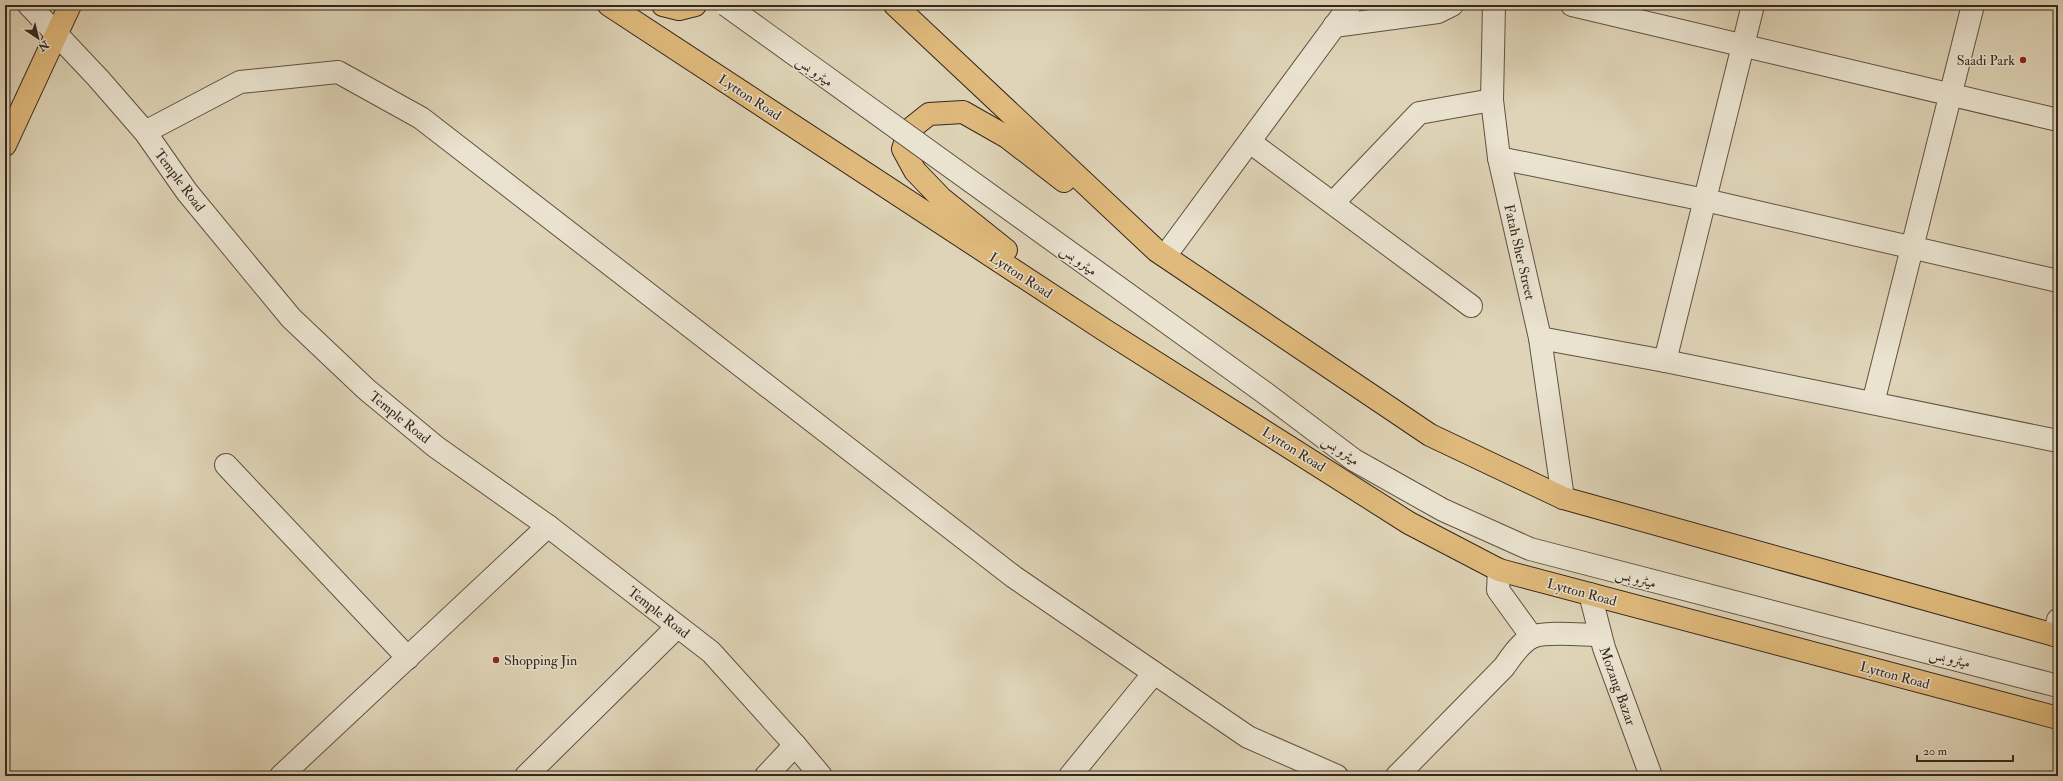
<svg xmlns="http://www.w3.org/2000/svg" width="2063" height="781" viewBox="0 0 2063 781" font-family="'IM FELL Double Pica',Amiri,serif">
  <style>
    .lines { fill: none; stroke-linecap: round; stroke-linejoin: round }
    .minor-casing { stroke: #605243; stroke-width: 24 }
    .major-casing { stroke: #35271c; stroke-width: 24 }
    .minor { stroke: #eae3d0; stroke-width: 22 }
    .major { stroke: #e0ba7c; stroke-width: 22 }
    .minor-bridge-casing { stroke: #605243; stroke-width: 24; stroke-linecap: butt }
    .minor-bridge { stroke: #eae3d0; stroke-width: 22 }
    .poi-dot { fill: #8f2418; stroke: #eae3d0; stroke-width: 1.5 }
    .labels { text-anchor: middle; stroke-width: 3; stroke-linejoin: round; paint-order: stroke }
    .poi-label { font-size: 14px; fill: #35271c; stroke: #eae3d0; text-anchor: end }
    .street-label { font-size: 14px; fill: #35271c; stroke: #eae3d0 }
  </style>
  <rect width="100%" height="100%" fill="#dfd4b7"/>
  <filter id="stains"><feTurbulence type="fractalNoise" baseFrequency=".005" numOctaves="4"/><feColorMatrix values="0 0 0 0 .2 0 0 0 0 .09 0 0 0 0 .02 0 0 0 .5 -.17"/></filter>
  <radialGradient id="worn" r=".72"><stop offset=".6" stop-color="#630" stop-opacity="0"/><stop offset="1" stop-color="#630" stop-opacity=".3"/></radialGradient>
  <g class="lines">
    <defs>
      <g id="minor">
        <polyline points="29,5 98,78 145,132 187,192 291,318 366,389 436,447 548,526 711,652 795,745 821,776"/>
        <polyline points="1494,5 1492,100 1499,158 1540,338 1563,498"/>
        <polyline points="1572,5 2058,120"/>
        <polyline points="1334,26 1438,12 1452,5"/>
        <polyline points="145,132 240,82 338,72 421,118 1014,577 1248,737 1337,776"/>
        <polyline points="1250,142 1471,306"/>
        <polyline points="1499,158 1705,200 2058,281"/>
        <polyline points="1333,203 1419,113 1492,100"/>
        <polyline points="1165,256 1350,5"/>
        <polyline points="1540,338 1665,361 2058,441"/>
        <polyline points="1665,361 1753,5"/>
        <polyline points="1873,403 1973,5"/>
        <polyline points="226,465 408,658"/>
        <polyline points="1499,570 1498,590 1532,637"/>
        <polyline points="1590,594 1604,648 1651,776"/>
        <polyline points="2054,635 2058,620"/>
        <polyline points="281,776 548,526"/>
        <polyline points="526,776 677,627"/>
        <polyline points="766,776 795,745"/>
        <polyline points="1070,776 1154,673"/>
        <path d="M 1397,776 L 1504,667 C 1511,657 1520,643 1532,637 C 1545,631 1584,635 1600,635"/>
      </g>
      <g id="major">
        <polyline points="609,5 1106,331 1409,523 1499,570 2058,718"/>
        <polyline points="663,5 679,9 695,5"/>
        <polyline points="895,5 1157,251 1430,435 1563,498 2058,636"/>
        <polyline points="5,145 70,5"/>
        <polyline points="1006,250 941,198 915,171 903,149 909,130 929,114 963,112 1007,137 1064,181"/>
      </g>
    </defs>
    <use href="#minor" class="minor-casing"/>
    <use href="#major" class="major-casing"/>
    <use href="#minor" class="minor"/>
    <use href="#major" class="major"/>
    <defs>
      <polyline id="minor-bridge" points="726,5 1265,393 1354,460 1443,510 1530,549 2058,686"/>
    </defs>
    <use href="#minor-bridge" class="minor-bridge-casing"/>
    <use href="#minor-bridge" class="minor-bridge"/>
  </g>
  <g class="poi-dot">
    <circle cx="2023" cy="60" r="4"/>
    <circle cx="496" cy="660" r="4"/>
  </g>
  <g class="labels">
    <g class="poi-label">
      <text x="2015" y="65">Saadi Park</text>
      <text x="504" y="665" text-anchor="start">Shopping Jin</text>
    </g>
    <g class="street-label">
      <text transform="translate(815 71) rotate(36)" y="5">میٹرو بس</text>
      <text transform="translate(750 97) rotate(33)" y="5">Lytton Road</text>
      <text transform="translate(180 180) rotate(53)" y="5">Temple Road</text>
      <text transform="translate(1520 252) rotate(77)" y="5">Fatah Sher Street</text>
      <text transform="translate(1079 260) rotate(36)" y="5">میٹرو بس</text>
      <text transform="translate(1021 275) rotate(33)" y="5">Lytton Road</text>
      <text transform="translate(400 417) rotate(39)" y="5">Temple Road</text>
      <text transform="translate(1294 449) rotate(32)" y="5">Lytton Road</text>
      <text transform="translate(1341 450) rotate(35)" y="5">میٹرو بس</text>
      <text transform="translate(1636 578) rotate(15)" y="5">میٹرو بس</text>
      <text transform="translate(1582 592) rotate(15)" y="5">Lytton Road</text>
      <text transform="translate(659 612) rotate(38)" y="5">Temple Road</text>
      <text transform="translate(1950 658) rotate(14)" y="5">میٹرو بس</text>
      <text transform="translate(1895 675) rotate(15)" y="5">Lytton Road</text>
      <text transform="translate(1618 686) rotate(70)" y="5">Mozang Bazar</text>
    </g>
  </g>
  <rect width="2063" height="781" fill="none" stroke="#dfd4b7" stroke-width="20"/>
  <rect x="6" y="6" width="2051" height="769" fill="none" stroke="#35271c" stroke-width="2"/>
  <rect x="10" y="10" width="2043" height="761" fill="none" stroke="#35271c"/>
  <g transform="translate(38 38) rotate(145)" stroke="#eae3d0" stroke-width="3" paint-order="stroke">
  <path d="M0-3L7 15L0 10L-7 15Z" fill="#35271c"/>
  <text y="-6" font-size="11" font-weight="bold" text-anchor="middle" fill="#35271c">N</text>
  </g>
  <path d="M1917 755v6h96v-6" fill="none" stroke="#35271c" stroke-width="2"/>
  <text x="1923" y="755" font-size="12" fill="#35271c" stroke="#eae3d0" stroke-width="3" paint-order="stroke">20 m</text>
  <rect width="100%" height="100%" filter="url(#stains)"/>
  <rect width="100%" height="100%" fill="url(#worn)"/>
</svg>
